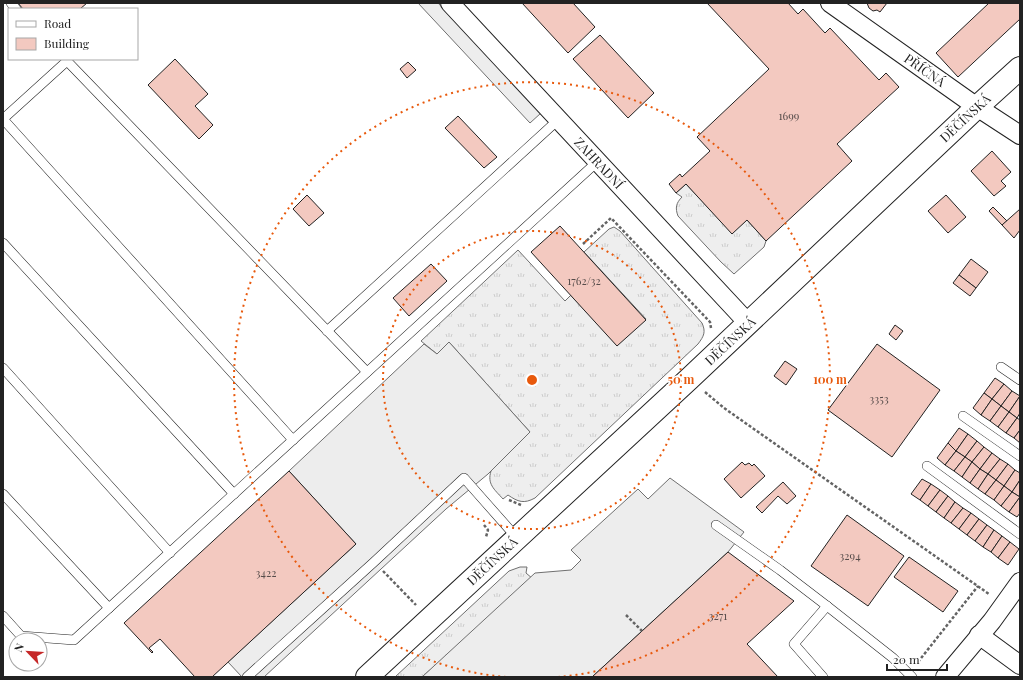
<svg xmlns="http://www.w3.org/2000/svg" width="1023" height="680" viewBox="0 0 1023 680" font-family="'Playfair Display',serif">
  <style>
    .grass { fill: url(#grass-tufts); stroke: #6f6f6f }
    .parking { fill: #ededed; stroke: #6f6f6f }
    .building { fill: #f3c9c0; stroke: #222 }
    .lines { fill: none; stroke-linecap: round; stroke-linejoin: round }
    .service-casing { stroke: #222; stroke-width: 10 }
    .minor-casing { stroke: #222; stroke-width: 20 }
    .secondary-casing { stroke: #222; stroke-width: 24 }
    .path { stroke: #646464; stroke-width: 2.5; stroke-dasharray: 3 2; stroke-linecap: butt }
    .service { stroke: #fff; stroke-width: 9 }
    .minor { stroke: #fff; stroke-width: 18 }
    .secondary { stroke: #fff; stroke-width: 22 }
    .ring { fill: none; stroke: #e8590c; stroke-width: 2; stroke-dasharray: 2 4 }
    .labels { text-anchor: middle; stroke-width: 3; stroke-linejoin: round; paint-order: stroke }
    .number-label { font-size: 11px; fill: #564c4a }
    .street-label { font-size: 13px; fill: #222; stroke: #fff }
    .centre { fill: #e8590c; stroke: #fff; stroke-width: 2 }
    .ring-label { font-size: 12px; text-anchor: middle; font-weight: bold; fill: #e8590c; stroke: #fff; stroke-width: 3; stroke-linejoin: round; paint-order: stroke }
  </style>
  <defs>
    <pattern id="grass-tufts" width="24" height="20" patternUnits="userSpaceOnUse"><rect width="24" height="20" fill="#eee"/><path d="M3 7l-1-3M5 7V3M7 7l1-3M15 17l-1-3M17 17v-4M19 17l1-3" fill="none" stroke="#ccc"/></pattern>
  </defs>
  <rect width="100%" height="100%" fill="#fff"/>
  <g class="grass">
    <path d="M 686,184 L 732,233 L 747,220 L 766,241 L 764,247 L 734,274 L 721,262 L 678,216 C 675,208 676,203 682,197 L 676,193 Z"/>
    <path d="M 614,227 L 620,231 L 702,323 C 706,332 704,336 698,344 L 535,498 C 524,504 518,502 508,495 L 503,499 C 494,489 487,484 491,471 L 530,432 L 449,342 L 437,354 L 421,341 L 518,250 L 565,301 L 571,295 L 617,345 L 646,319 L 584,252 L 609,229 Z"/>
    <polygon points="520,567 527,567 526,573 533,579 422,677 395,677 509,571"/>
  </g>
  <g class="parking">
    <polygon points="418,3 438,3 541,113 530,123"/>
    <polygon points="449,342 530,432 488,474 446,509 264,677 242,677 228,662 356,544 289,471 424,344 437,354"/>
    <polygon points="670,478 744,532 728,552 592,677 422,677 535,573 571,570 581,560 571,550 638,489 648,499"/>
  </g>
  <g class="building">
    <polygon points="18,3 87,3 80,9 23,9"/>
    <polygon points="522,3 573,3 595,27 568,53"/>
    <polygon points="707,3 788,3 798,14 803,9 825,33 830,28 879,80 886,73 899,87 837,144 852,161 766,241 747,220 732,234 686,184 676,193 669,184 680,174 682,177 710,151 697,137 769,69"/>
    <polygon points="867,3 887,3 880,12 877,10 873,11 869,8"/>
    <polygon points="989,3 1020,3 1020,19 958,77 936,53"/>
    <polygon points="600,35 654,93 628,118 573,59"/>
    <polygon points="175,59 208,94 195,106 213,125 199,139 148,85"/>
    <polygon points="408,62 416,70 407,78 400,69"/>
    <polygon points="458,116 497,157 484,168 445,128"/>
    <polygon points="992,151 1011,172 1001,181 1006,186 994,196 971,171"/>
    <polygon points="307,195 324,213 309,226 293,209"/>
    <polygon points="946,195 966,217 948,233 928,211"/>
    <polygon points="993,207 1007,221 1002,225 989,211"/>
    <polygon points="1020,209 1020,230 1014,238 1002,225"/>
    <polygon points="560,226 646,320 617,346 531,252"/>
    <polygon points="971,259 988,272 976,288 959,275"/>
    <polygon points="431,264 447,281 409,316 393,298"/>
    <polygon points="959,275 976,288 970,296 953,283"/>
    <polygon points="895,325 903,331 896,340 889,334"/>
    <polygon points="877,344 940,390 892,457 828,410"/>
    <polygon points="785,361 797,369 786,385 774,376"/>
    <polygon points="995,378 1004,384 992,399 984,393"/>
    <polygon points="1004,384 1012,391 1001,406 992,399"/>
    <polygon points="1012,391 1020,396 1009,412 1001,406"/>
    <polygon points="984,393 992,399 981,415 973,408"/>
    <polygon points="1020,396 1020,413 1017,418 1009,412"/>
    <polygon points="992,399 1001,406 990,421 981,415"/>
    <polygon points="1001,406 1009,412 998,427 990,421"/>
    <polygon points="1009,412 1017,418 1006,433 998,427"/>
    <polygon points="1017,418 1020,420 1020,430 1014,438 1006,433"/>
    <polygon points="959,428 968,434 956,451 948,443"/>
    <polygon points="1020,430 1020,443 1014,438"/>
    <polygon points="968,434 977,441 965,457 956,451"/>
    <polygon points="977,441 984,447 972,462 965,457"/>
    <polygon points="948,443 956,451 945,465 937,458"/>
    <polygon points="984,447 992,453 980,469 972,462"/>
    <polygon points="956,451 965,457 954,471 945,465"/>
    <polygon points="992,453 1000,459 988,474 980,469"/>
    <polygon points="965,457 972,462 962,477 954,471"/>
    <polygon points="1000,459 1008,464 996,480 988,474"/>
    <polygon points="742,462 745,465 749,463 752,466 754,464 765,476 741,498 724,479"/>
    <polygon points="972,462 980,469 970,483 962,477"/>
    <polygon points="1008,464 1015,470 1004,486 996,480"/>
    <polygon points="980,469 988,474 978,489 970,483"/>
    <polygon points="1015,470 1020,473 1020,480 1012,492 1004,486"/>
    <polygon points="289,471 356,544 212,677 195,677 160,639 149,648 153,652 152,653 124,623"/>
    <polygon points="988,474 996,480 985,494 978,489"/>
    <polygon points="922,479 931,484 920,500 911,494"/>
    <polygon points="996,480 1004,486 994,500 985,494"/>
    <polygon points="1020,480 1020,497 1012,492"/>
    <polygon points="783,482 796,496 787,504 778,496 762,513 756,507"/>
    <polygon points="931,484 940,490 928,506 920,500"/>
    <polygon points="1004,486 1012,492 1001,506 994,500"/>
    <polygon points="940,490 948,496 936,512 928,506"/>
    <polygon points="1012,492 1020,497 1009,512 1001,506"/>
    <polygon points="948,496 955,502 944,518 936,512"/>
    <polygon points="1020,497 1020,513 1017,517 1009,512"/>
    <polygon points="955,502 963,508 951,523 944,518"/>
    <polygon points="963,508 971,513 959,529 951,523"/>
    <polygon points="971,513 979,519 967,535 959,529"/>
    <polygon points="847,515 904,556 868,606 811,566"/>
    <polygon points="979,519 987,525 975,541 967,535"/>
    <polygon points="987,525 994,530 983,547 975,541"/>
    <polygon points="994,530 1002,536 991,552 983,547"/>
    <polygon points="1002,536 1010,542 998,558 991,552"/>
    <polygon points="1010,542 1019,549 1008,565 998,558"/>
    <polygon points="728,552 794,601 747,644 778,677 592,677"/>
    <polygon points="909,557 958,591 943,612 894,577"/>
  </g>
  <g class="lines">
    <defs>
      <g id="service">
        <polyline points="11,3 16,9"/>
        <polyline points="3,119 67,61 367,372"/>
        <polyline points="3,119 293,440"/>
        <polyline points="3,243 234,494"/>
        <polyline points="327,331 558,120"/>
        <polyline points="1001,367 1020,380"/>
        <polyline points="3,368 170,553"/>
        <polyline points="963,416 1020,456"/>
        <polyline points="927,466 1020,534"/>
        <polyline points="3,494 109,608"/>
        <polyline points="716,525 780,570 827,606 893,658 912,677"/>
        <polyline points="3,616 21,636 74,640 597,162"/>
        <polyline points="247,677 374,562 464,478 517,538"/>
        <polyline points="823,677 794,644 827,606"/>
      </g>
      <g id="minor">
        <polyline points="450,3 748,323"/>
        <polyline points="830,3 977,107 1020,135"/>
        <polyline points="979,635 1020,665"/>
        <polyline points="945,677 992,621 1020,582"/>
      </g>
      <polyline id="secondary" points="367,677 689,379 977,107 1020,68"/>
    </defs>
    <use href="#service" class="service-casing"/>
    <use href="#minor" class="minor-casing"/>
    <use href="#secondary" class="secondary-casing"/>
    <g class="path">
      <polyline points="583,244 611,218 710,322 711,328"/>
      <polyline points="705,392 724,408 989,594"/>
      <polyline points="509,500 521,505"/>
      <polyline points="484,525 488,530 486,537"/>
      <polyline points="383,571 416,605"/>
      <polyline points="626,615 642,631"/>
      <polyline points="918,662 978,586"/>
    </g>
    <use href="#service" class="service"/>
    <use href="#minor" class="minor"/>
    <use href="#secondary" class="secondary"/>
  </g>
  <g class="ring">
    <circle cx="532" cy="380" r="149"/>
    <path d="M506 677A298 298 0 1 1 558 677"/>
  </g>
  <g class="labels">
    <g class="number-label">
      <text x="789" y="120">1699</text>
      <text x="584" y="285">1762/32</text>
      <text x="879" y="403">3353</text>
      <text x="850" y="560">3294</text>
      <text x="266" y="577">3422</text>
      <text x="718" y="620">3271</text>
    </g>
    <g class="street-label">
      <text transform="translate(925 70) rotate(35)" y="5">PŘÍČNÁ</text>
      <text transform="translate(965 118) rotate(-43)" y="5">DĚČÍNSKÁ</text>
      <text transform="translate(599 163) rotate(47)" y="5">ZAHRADNÍ</text>
      <text transform="translate(730 341) rotate(-43)" y="5">DĚČÍNSKÁ</text>
      <text transform="translate(492 561) rotate(-43)" y="5">DĚČÍNSKÁ</text>
    </g>
  </g>
  <circle cx="532" cy="380" r="6" class="centre"/>
  <g class="ring-label">
    <text x="681" y="384">50 m</text>
    <text x="830" y="384">100 m</text>
  </g>
  <rect width="1023" height="680" fill="none" stroke="#222222" stroke-width="8"/>
  <rect x="8" y="8" width="130" height="52" fill="#ffffff" stroke="#a7a7a7"/>
  <rect x="16" y="21" width="20" height="6" fill="#ffffff" stroke="#a7a7a7"/>
  <text x="44" y="28" font-size="12" fill="#222222">Road</text>
  <rect x="16" y="38" width="20" height="12" fill="#f3c9c0" stroke="#a7a7a7"/>
  <text x="44" y="48" font-size="12" fill="#222222">Building</text>
  <g transform="translate(28 652) rotate(295)"><circle r="19" fill="#ffffff" stroke="#a7a7a7"/>
  <path d="M0-3L7 15L0 10L-7 15Z" fill="#c62828"/>
  <text y="-6" font-size="11" font-weight="bold" text-anchor="middle" fill="#222222">N</text>
  </g>
  <path d="M887 664v6h60v-6" fill="none" stroke="#222222" stroke-width="2"/>
  <text x="893" y="664" font-size="12" fill="#222222" stroke="#ffffff" stroke-width="3" paint-order="stroke">20 m</text>
</svg>
